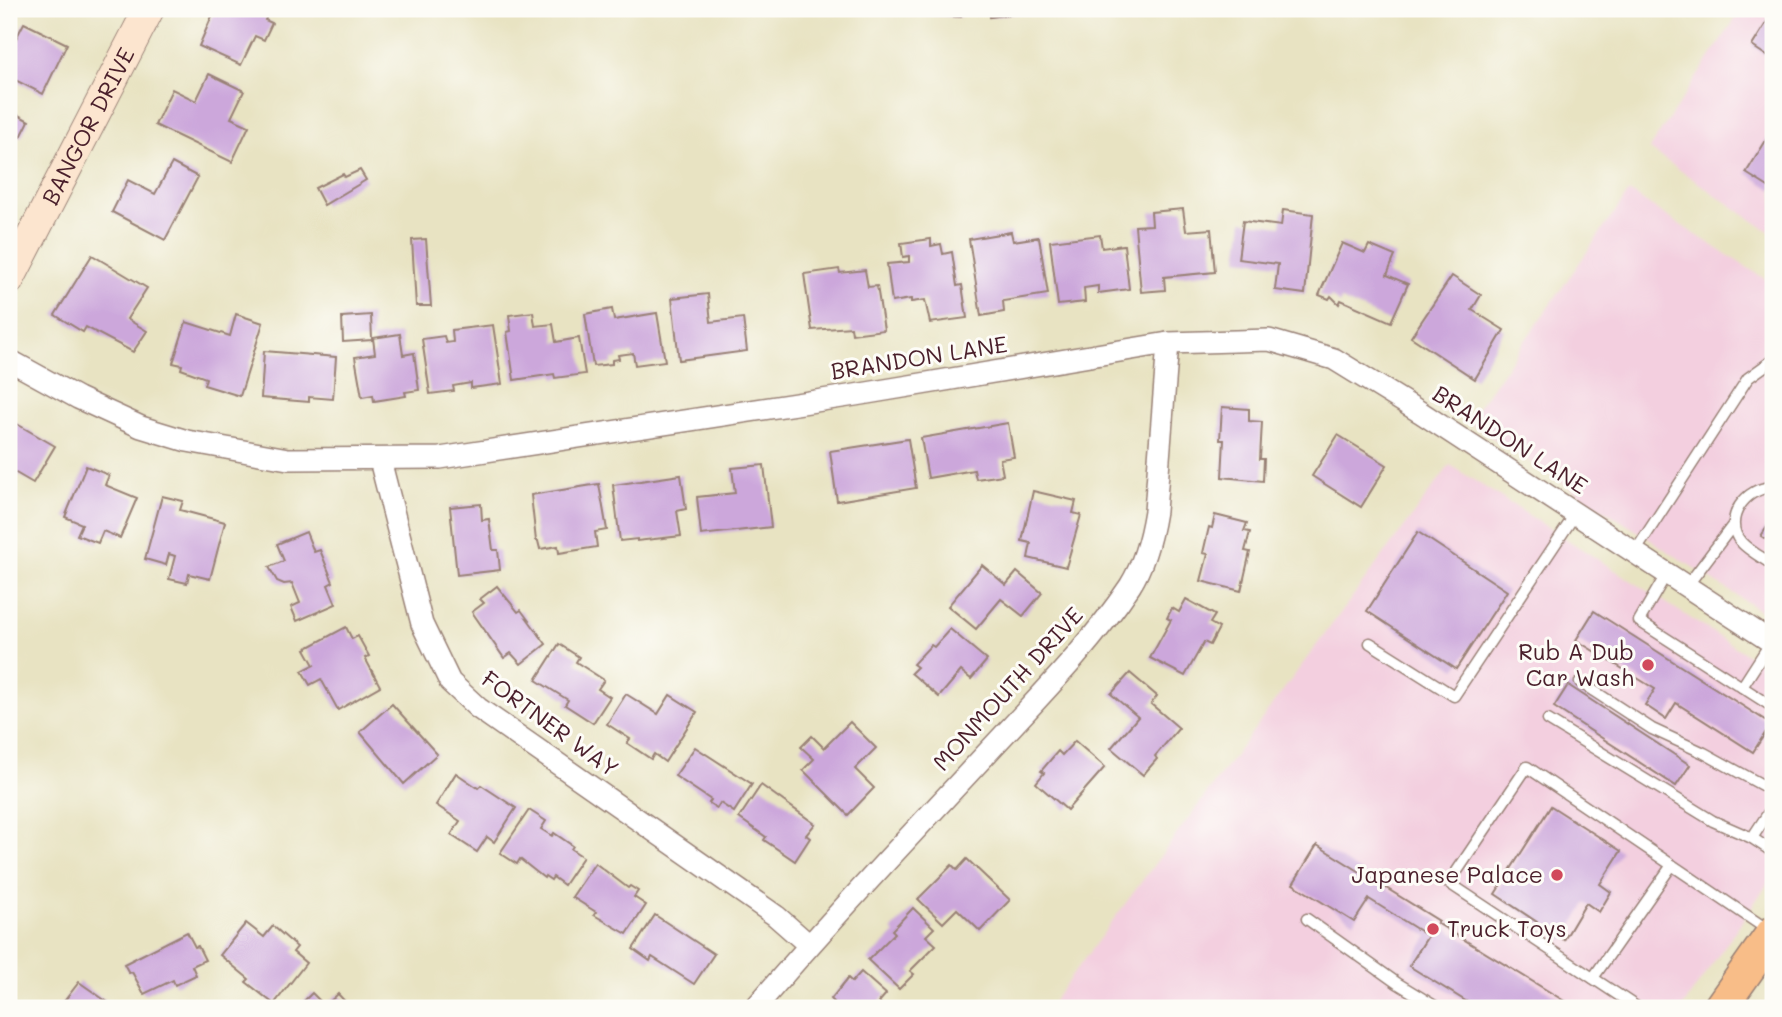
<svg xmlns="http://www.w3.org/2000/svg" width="1782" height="1017" viewBox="0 0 1782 1017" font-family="Mali,sans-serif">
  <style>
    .built { fill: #f3cfdf }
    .building { fill: #cca7db }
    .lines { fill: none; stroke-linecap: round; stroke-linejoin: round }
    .lane-casing { stroke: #998176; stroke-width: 13 }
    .street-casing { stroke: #998176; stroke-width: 24 }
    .secondary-casing { stroke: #998176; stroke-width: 32 }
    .primary-casing { stroke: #998176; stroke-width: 36 }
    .lane { stroke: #fff; stroke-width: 10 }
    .street { stroke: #fff; stroke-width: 21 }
    .secondary { stroke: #fce5cf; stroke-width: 30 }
    .primary { stroke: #f8bd88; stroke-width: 33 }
    .poi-dot { fill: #d1495b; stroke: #fdfcf7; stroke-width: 2.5 }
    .labels { text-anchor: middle; stroke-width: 6; stroke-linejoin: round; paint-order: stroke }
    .street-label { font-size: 23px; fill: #4a1f2b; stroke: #fdfcf7 }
    .poi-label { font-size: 23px; fill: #4a1f2b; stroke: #fdfcf7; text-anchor: end }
  </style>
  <rect width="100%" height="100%" fill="#fdfcf7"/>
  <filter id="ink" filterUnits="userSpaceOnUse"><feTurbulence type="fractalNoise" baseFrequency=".0143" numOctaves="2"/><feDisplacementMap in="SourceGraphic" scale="14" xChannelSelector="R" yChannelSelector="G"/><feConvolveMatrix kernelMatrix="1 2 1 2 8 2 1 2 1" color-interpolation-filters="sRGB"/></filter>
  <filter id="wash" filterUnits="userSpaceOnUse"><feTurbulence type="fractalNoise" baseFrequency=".00686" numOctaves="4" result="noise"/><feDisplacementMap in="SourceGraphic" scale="28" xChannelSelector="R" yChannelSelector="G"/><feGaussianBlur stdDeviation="1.57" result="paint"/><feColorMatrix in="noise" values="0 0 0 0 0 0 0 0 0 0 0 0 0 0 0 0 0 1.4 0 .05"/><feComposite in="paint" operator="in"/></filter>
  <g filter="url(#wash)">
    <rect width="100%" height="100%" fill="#e8e3c2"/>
    <g class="built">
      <polygon points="1742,9 1773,9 1773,234 1649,149"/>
      <polygon points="1629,192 1773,284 1773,619 1468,422"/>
      <polygon points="1450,465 1773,671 1773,876 1682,1008 1048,1008"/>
    </g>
    <g id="blocks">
      <g class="building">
        <polygon points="215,9 270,9 265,20 272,23 264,40 255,36 241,65 199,46"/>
        <polygon points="889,9 962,9 961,17 888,12"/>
        <polygon points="989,9 1041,9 1041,10 990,17"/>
        <polygon points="1773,12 1773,60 1752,46"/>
        <polygon points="24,23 67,44 43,94 9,77 9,52"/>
        <polygon points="209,74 244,91 231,118 249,126 232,162 155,125 172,89 196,101"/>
        <polygon points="9,110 29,121 21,137 17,135 9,151"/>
        <polygon points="1773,129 1773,190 1746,173"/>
        <polygon points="172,163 198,177 165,240 112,212 128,180 155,194"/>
        <polygon points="360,170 366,180 324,205 315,188 343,174 345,177"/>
        <polygon points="1183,209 1186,231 1211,229 1215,272 1164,277 1165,290 1141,292 1135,226 1152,225 1151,212"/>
        <polygon points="1283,210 1313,214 1305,294 1275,290 1278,264 1238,259 1243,221 1281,226"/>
        <polygon points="1011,232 1013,241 1039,237 1048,294 1003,301 1004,312 981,316 969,239"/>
        <polygon points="1100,235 1102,248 1124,245 1129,289 1098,293 1098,286 1084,288 1085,302 1058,305 1050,241"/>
        <polygon points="426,239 431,306 416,306 412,240"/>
        <polygon points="931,239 931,246 941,244 943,254 952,252 957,286 962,285 967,318 930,323 925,300 911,302 911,299 892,302 887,264 909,262 909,256 903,257 901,243"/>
        <polygon points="1342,243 1365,253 1369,245 1395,256 1387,275 1408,284 1391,322 1341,300 1339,304 1331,296 1329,299 1319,295"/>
        <polygon points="92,255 147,288 127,319 147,331 133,352 86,327 83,332 55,315"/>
        <polygon points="839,269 840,273 865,270 868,287 877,286 884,330 852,334 851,327 812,330 804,274"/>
        <polygon points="1452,276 1481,295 1472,310 1504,330 1475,379 1411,337"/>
        <polygon points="708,294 711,322 743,318 747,351 679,360 672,298"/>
        <polygon points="612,309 614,320 657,313 665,361 635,365 633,353 618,355 619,359 612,360 612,364 593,366 585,314"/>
        <polygon points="533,312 535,326 553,324 556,342 579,338 585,374 555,378 554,374 514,380 507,332 511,331 509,315"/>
        <polygon points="236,314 263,323 240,396 204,385 206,378 181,369 182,365 173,363 186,322 230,336"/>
        <polygon points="371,315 372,340 343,342 342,317"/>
        <polygon points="493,325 502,384 471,388 471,383 453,386 454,391 430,394 422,339 444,336 446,343 453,342 452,330"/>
        <polygon points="400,334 403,355 414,353 419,390 405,392 406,396 374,401 373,395 362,397 355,357 375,354 373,338"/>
        <polygon points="264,351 336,357 333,399 309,397 309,402 261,398"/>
        <polygon points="1222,407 1249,409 1249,421 1262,422 1260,459 1264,459 1263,481 1222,477 1224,440 1220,440"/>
        <polygon points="10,420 55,446 33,483 9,469"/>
        <polygon points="1008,423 1014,457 1000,459 1003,475 976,479 974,470 928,478 921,438"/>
        <polygon points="1338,435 1387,465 1361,507 1312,476"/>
        <polygon points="908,439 916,488 837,501 830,451"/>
        <polygon points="764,465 771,527 701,535 697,497 735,493 732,468"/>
        <polygon points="86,466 109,475 105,485 137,498 120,538 103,531 98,543 77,535 82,524 65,517"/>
        <polygon points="681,475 686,509 677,511 681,536 637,541 637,539 620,541 613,485"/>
        <polygon points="599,484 607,530 595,532 597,547 559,553 558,546 540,549 538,541 536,541 531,495"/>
        <polygon points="1033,491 1076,501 1073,513 1081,515 1066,567 1028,558 1031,543 1022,541"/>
        <polygon points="162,496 183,501 180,510 225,522 210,579 189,574 187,583 169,579 175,556 169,554 166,565 145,559"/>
        <polygon points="481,504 482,520 489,519 493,550 498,550 500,570 457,575 450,507"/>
        <polygon points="1215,515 1247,523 1244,531 1250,532 1245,551 1250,552 1241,591 1201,581 1208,554 1203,553 1209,527 1212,528"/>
        <polygon points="1773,518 1773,544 1761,536"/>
        <polygon points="306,532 314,552 320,550 333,582 328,585 336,604 297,621 291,607 300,603 292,583 284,584 277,581 269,567 284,561 277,544"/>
        <polygon points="1418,532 1507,591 1456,669 1367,611"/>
        <polygon points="982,565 1006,585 1017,572 1042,593 1023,616 1001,599 976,629 948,606"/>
        <polygon points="497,586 518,612 521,610 546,644 521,664 511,653 504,658 472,612 484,603 480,599"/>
        <polygon points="1186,599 1215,615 1210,623 1219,628 1210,645 1204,642 1185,676 1150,658 1171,620 1167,618 1172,608 1179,612"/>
        <polygon points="1594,611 1771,724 1753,752 1676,703 1666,719 1645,705 1655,689 1576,640"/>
        <polygon points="346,627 352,639 358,636 369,656 365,658 380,686 338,710 321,679 310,685 302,671 314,665 305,649"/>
        <polygon points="950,629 987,660 971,679 961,671 939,697 911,673 917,667 913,664 931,645 934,647"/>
        <polygon points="559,644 579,657 576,662 604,680 598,689 610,697 593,723 565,705 568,700 536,680"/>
        <polygon points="1130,673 1157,696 1151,704 1179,728 1155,756 1157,759 1143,775 1111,748 1138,717 1111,694"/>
        <polygon points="1568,685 1690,765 1676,786 1554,707"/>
        <polygon points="626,694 658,714 670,695 697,712 665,762 654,754 651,759 627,743 630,739 607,724"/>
        <polygon points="392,704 437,754 404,784 360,732"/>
        <polygon points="850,722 876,748 855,769 874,788 848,815 803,770 814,759 801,747 812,736 824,748"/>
        <polygon points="1075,741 1105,767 1067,810 1036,783 1044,773 1041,771 1058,751 1062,755"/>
        <polygon points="695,747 752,784 734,812 720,803 717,808 709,803 711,800 675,776"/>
        <polygon points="456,773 478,788 481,785 516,808 494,842 487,837 477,852 451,835 460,821 436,805"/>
        <polygon points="761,785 815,824 806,835 810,838 795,861 764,840 766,837 739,818"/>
        <polygon points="1551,806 1621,851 1600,884 1611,892 1599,912 1586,903 1564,940 1495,894"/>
        <polygon points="529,810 546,821 541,829 552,836 554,833 573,846 571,849 583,857 564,885 553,877 551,880 545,876 544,878 520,859 517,864 500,853"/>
        <polygon points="1317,845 1439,921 1437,923 1566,1002 1563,1008 1477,1008 1409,966 1428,936 1369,899 1354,922 1293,884"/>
        <polygon points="967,859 1010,900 980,931 957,909 943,923 918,899 952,865 957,870"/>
        <polygon points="595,863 628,888 630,886 638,891 634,897 646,905 627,934 594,915 596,912 572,897"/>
        <polygon points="913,908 934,928 926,936 936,945 910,971 914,974 899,989 868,960 895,933 892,930"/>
        <polygon points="655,915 714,954 694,984 652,957 650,961 633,949"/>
        <polygon points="246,923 264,937 273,926 297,947 293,952 306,963 274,1004 246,982 249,979 220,955"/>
        <polygon points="187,932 195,947 198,946 205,960 192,966 196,975 175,985 173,980 144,994 132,972 129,973 124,964"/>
        <polygon points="861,972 886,994 879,1002 881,1004 878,1008 828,1008 834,1002 831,999 848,978 852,982"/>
        <polygon points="79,982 116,1008 59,1008"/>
        <polygon points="312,993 325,1006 338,994 351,1008 297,1008"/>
      </g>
    </g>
  </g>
  <g filter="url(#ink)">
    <use href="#blocks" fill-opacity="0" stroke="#998176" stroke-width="2"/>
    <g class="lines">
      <defs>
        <g id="lane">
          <path d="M 1773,488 C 1747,485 1721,520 1741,542 C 1749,551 1763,558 1773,565"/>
          <polyline points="1635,552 1748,378 1773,360"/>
          <polyline points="1667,573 1639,621 1773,707"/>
          <polyline points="1687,586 1733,525"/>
          <polyline points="1370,643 1454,696 1576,513"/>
          <polyline points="1580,682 1652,729 1704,753 1773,791"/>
          <polyline points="1742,687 1771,642"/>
          <polyline points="1548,720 1713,821 1752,838"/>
          <polyline points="1773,806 1752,838 1773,852"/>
          <polyline points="1307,919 1397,983 1438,1008"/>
          <polyline points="1593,978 1672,865"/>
          <polyline points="1638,1008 1449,883 1527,767 1771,932"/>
        </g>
        <g id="street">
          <polyline points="9,360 78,398 141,427 187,441 288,459 440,458 855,395 1168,343 1269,340 1334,359 1420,412 1773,643"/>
          <polyline points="380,460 422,624 450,682 478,708 776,916 809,945"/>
          <path d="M 755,1008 C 830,920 910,836 988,752 C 1037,699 1090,646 1130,586 C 1144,564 1151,536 1155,511 L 1168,343"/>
        </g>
        <g id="secondary">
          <path id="s1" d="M 9,280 L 149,9"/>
        </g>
        <polyline id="primary" points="1720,1008 1773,933"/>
      </defs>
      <use href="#lane" class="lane-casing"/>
      <use href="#street" class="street-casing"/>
      <use href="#secondary" class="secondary-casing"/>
      <use href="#primary" class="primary-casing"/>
      <use href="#lane" class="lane"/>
      <use href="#street" class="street"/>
      <use href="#secondary" class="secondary"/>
      <use href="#primary" class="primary"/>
    </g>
  </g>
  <g class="poi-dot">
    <circle cx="1648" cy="665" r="7"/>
    <circle cx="1557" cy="875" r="7"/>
    <circle cx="1433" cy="929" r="7"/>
  </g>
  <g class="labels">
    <g class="street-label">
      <text dy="8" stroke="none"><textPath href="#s1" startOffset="173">BANGOR DRIVE</textPath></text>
      <text transform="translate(919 358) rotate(-9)" y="8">BRANDON LANE</text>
      <text transform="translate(1510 440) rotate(33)" y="8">BRANDON LANE</text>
      <text transform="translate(1008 689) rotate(-48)" y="8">MONMOUTH DRIVE</text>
      <text transform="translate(550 724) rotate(36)" y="8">FORTNER WAY</text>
    </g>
    <g class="poi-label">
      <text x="1634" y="660">Rub A Dub<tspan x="1634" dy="26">Car Wash</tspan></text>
      <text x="1543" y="883">Japanese Palace</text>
      <text x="1447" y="937" text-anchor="start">Truck Toys</text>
    </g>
  </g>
  <rect width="1782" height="1017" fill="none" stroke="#fdfcf7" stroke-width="35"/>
</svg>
